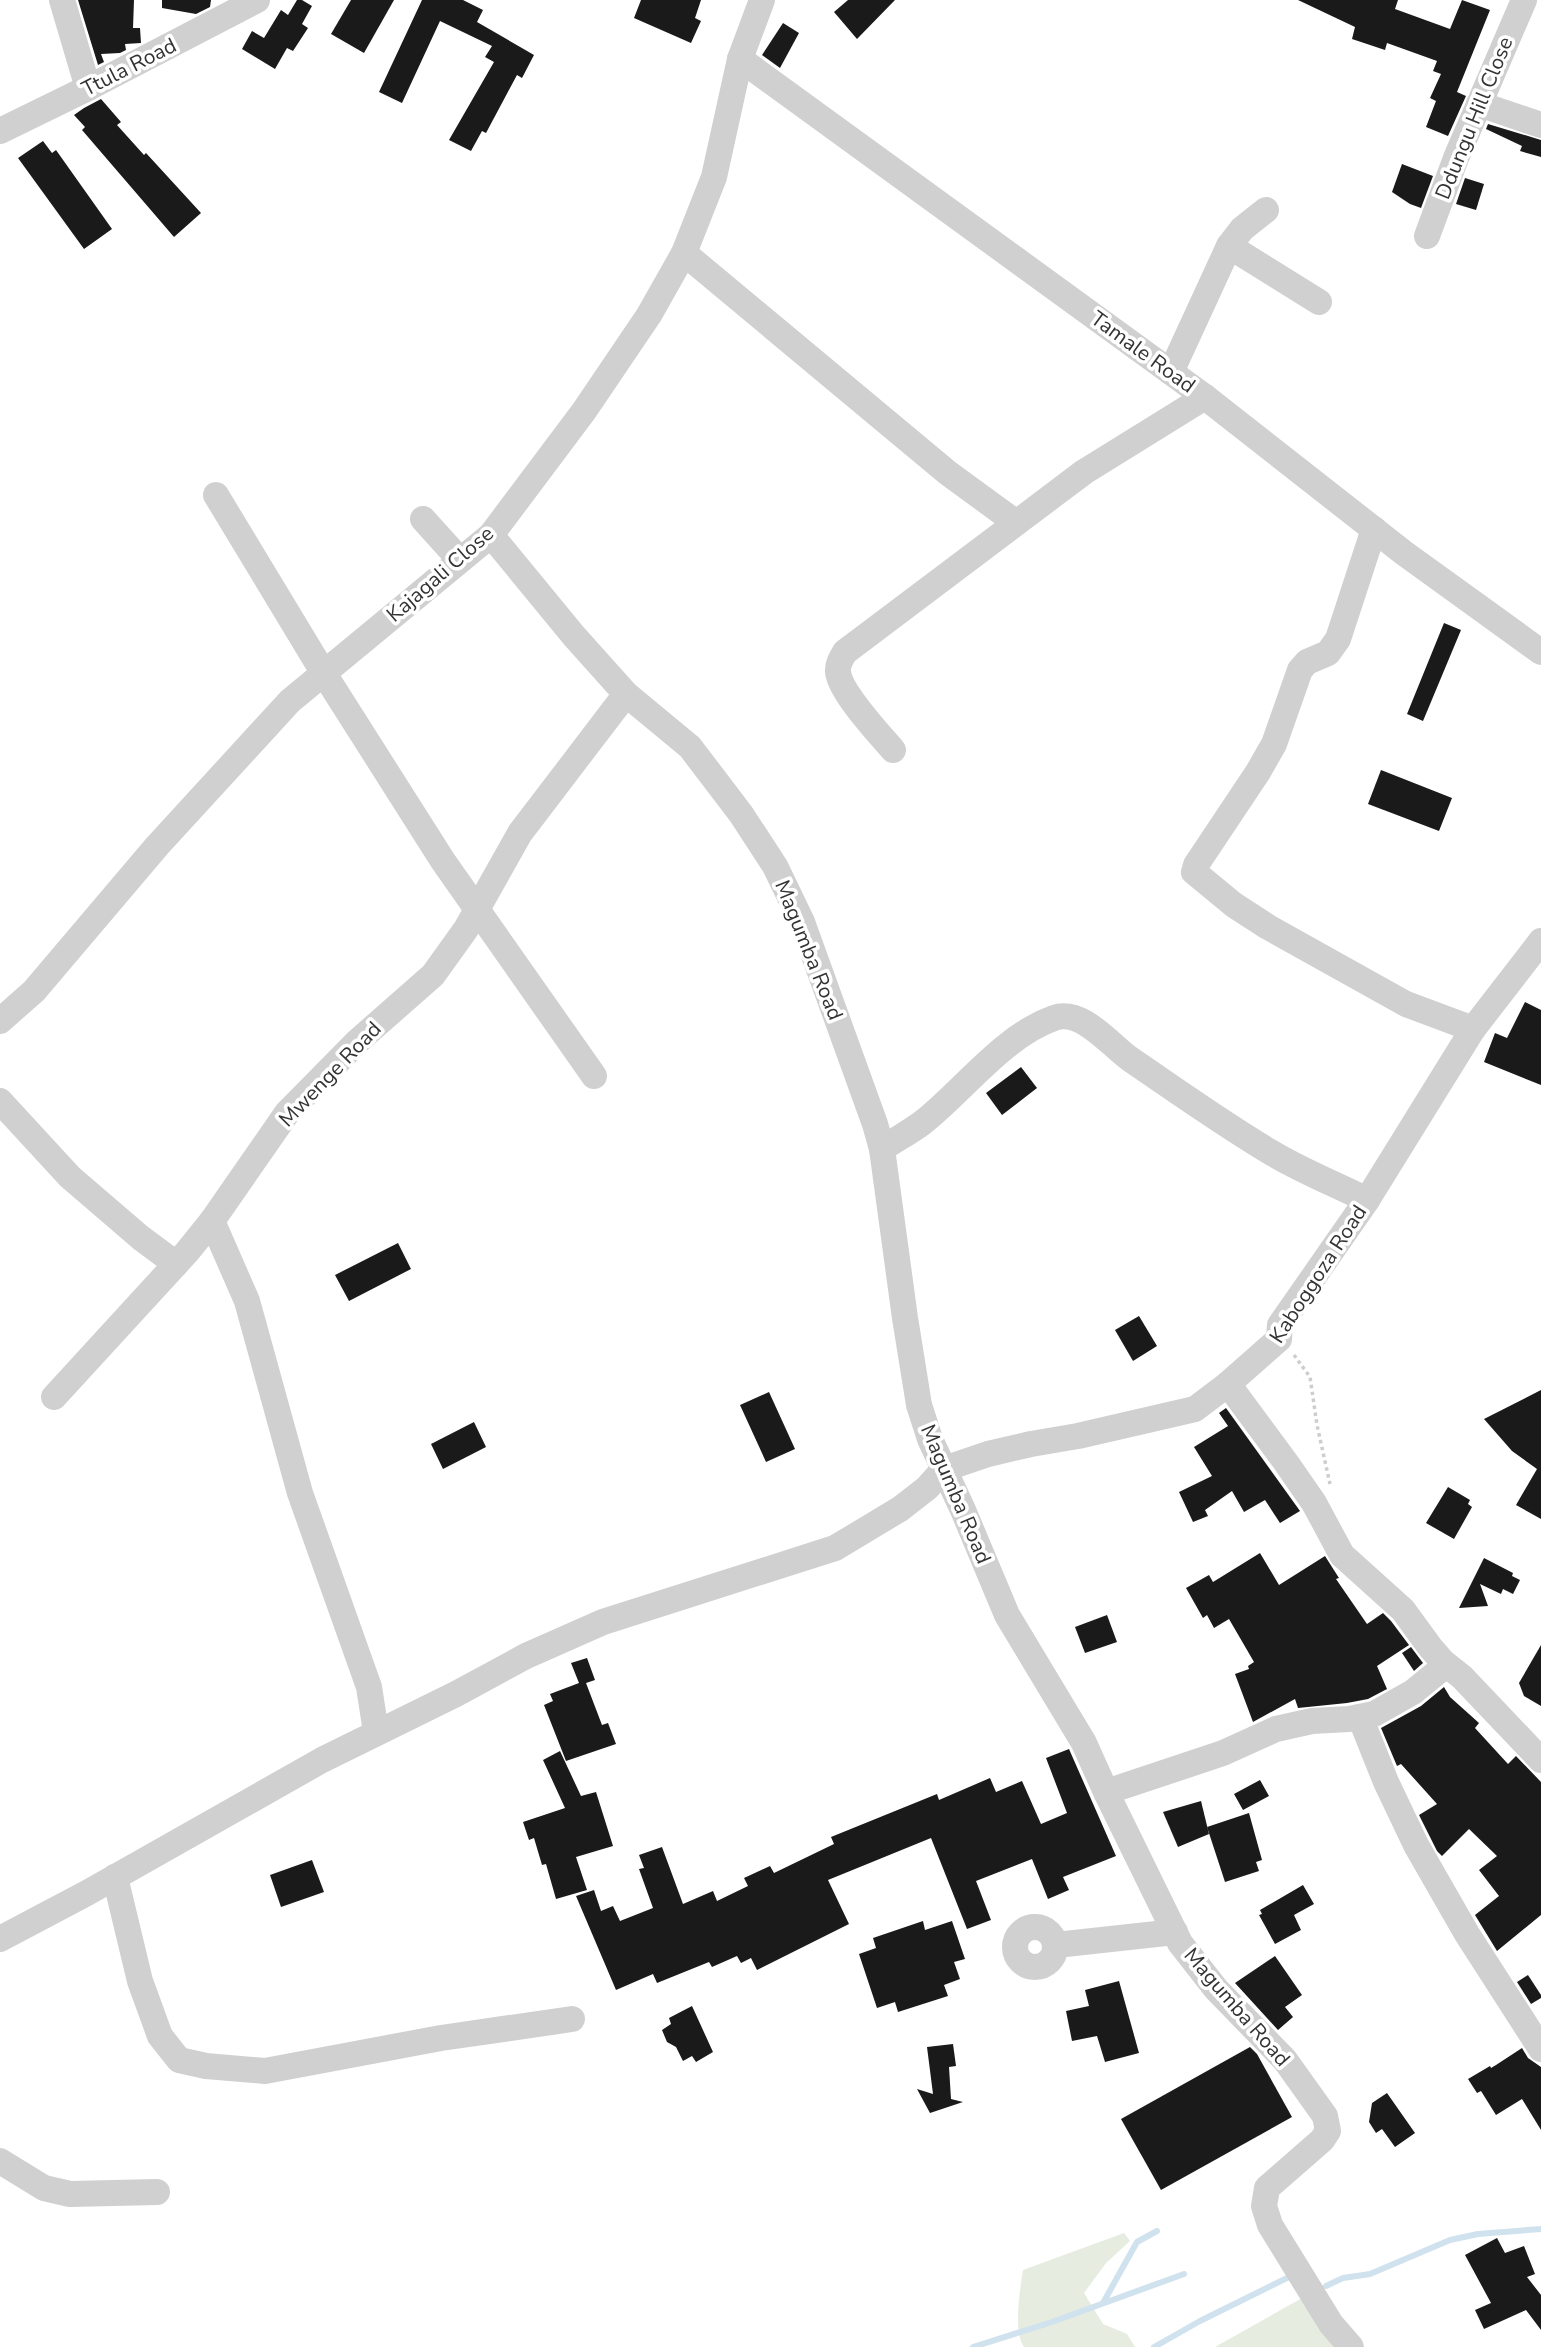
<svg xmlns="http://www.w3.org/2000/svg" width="1541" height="2347" viewBox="0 0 1541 2347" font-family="'Nunito Sans',sans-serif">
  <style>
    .green { fill: #e6ecdf }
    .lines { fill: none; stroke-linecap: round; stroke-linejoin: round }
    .stream { stroke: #cfe2ee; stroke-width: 6 }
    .building { fill: #1a1a1a }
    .path { stroke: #cdcdcd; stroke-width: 3.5; stroke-dasharray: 3.5 3.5; stroke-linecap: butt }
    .minor { stroke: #d0d0d0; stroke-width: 26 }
    .labels { text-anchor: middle; stroke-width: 7; stroke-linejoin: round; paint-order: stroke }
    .street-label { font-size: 21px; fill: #333; stroke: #fff }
  </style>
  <rect width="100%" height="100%" fill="#fff"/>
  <g class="green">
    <path d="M 1124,2233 L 1130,2241 L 1106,2263 L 1084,2293 L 1103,2324 L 1127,2334 L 1135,2347 L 1024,2347 C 1013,2332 1020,2289 1023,2270 Z"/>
    <polygon points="1302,2298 1336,2347 1215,2347"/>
  </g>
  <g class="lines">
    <g class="stream">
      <polyline points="1326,2286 1343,2278 1370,2274 1450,2240 1478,2234 1541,2229"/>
      <polyline points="1103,2303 1137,2242 1157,2231"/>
      <polyline points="973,2347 1052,2322 1184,2274"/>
      <polyline points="1154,2347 1200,2321 1291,2276"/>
    </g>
  </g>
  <g class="building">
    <polygon points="78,0 134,0 133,28 140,28 141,43 125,44 126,50 120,53 101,54 104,62 98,65"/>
    <polygon points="162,0 211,0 210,7 196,14 162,8"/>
    <polygon points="297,0 302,0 312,6 302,24 308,28 293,51 287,48 275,69 242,49 252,31 264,38 281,10 288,15"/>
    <polygon points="351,0 394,0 364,53 331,34"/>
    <polygon points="422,0 463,0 483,10 477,22 534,55 522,78 517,75 486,133 482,131 471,151 449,140 494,62 485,57 492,46 440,21 402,103 379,92"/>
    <polygon points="641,0 701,0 695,18 701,21 691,43 634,18"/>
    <polygon points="848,0 895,0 857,39 834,12"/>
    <polygon points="1298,0 1398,0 1395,9 1450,29 1462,0 1490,10 1457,92 1466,96 1448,136 1426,127 1436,101 1430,98 1441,74 1433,71 1437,61 1387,43 1385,50 1352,39 1355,27"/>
    <polygon points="783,23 799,33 780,68 762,55"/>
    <polygon points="101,99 121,122 117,125 144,155 146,153 201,213 174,237 82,130 85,127 74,115 84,108"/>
    <polygon points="1488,124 1541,140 1541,157 1520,151 1522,146 1486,129"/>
    <polygon points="43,141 52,153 56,150 112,229 84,249 18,158"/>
    <polygon points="1402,164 1433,176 1421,208 1410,204 1392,192"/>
    <polygon points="1465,178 1484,184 1476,210 1456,204"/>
    <polygon points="1444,623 1461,630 1423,721 1407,714"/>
    <polygon points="1381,770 1452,798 1439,831 1368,804"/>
    <polygon points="1525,1002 1541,1010 1541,1085 1484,1062 1495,1033 1507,1038"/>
    <polygon points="1021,1067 1037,1088 1002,1115 986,1093"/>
    <polygon points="398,1243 411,1269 349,1301 335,1275"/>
    <polygon points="1139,1316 1157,1346 1133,1361 1115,1330"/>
    <polygon points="1541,1390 1541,1519 1516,1505 1537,1469 1512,1451 1484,1419"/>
    <polygon points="769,1392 795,1449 766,1462 740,1405"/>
    <polygon points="1226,1408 1300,1511 1280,1523 1265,1500 1244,1512 1232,1491 1205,1510 1208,1516 1193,1522 1179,1492 1212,1476 1194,1447 1228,1426 1219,1413"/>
    <polygon points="474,1422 486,1447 443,1469 431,1444"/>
    <polygon points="1448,1487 1470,1500 1468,1504 1472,1507 1454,1539 1426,1523"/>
    <polygon points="1260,1553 1279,1585 1325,1556 1339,1578 1336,1579 1367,1624 1383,1613 1391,1621 1409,1645 1377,1666 1387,1689 1368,1699 1347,1703 1298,1708 1295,1699 1253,1722 1235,1674 1249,1669 1248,1666 1254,1662 1229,1619 1214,1628 1207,1615 1203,1618 1186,1588 1209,1575 1213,1582"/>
    <polygon points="1484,1558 1513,1573 1512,1576 1520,1580 1513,1594 1503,1589 1501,1594 1480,1584 1488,1606 1459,1608"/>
    <polygon points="1107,1615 1117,1642 1085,1653 1075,1627"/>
    <polygon points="1541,1645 1541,1706 1524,1696 1519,1683"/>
    <polygon points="1411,1647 1423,1663 1414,1671 1402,1653"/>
    <polygon points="587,1658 595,1680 586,1683 602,1725 608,1723 616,1744 566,1761 544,1705 553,1701 550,1694 579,1683 571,1663"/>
    <polygon points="1444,1687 1450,1697 1479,1723 1475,1728 1508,1764 1516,1756 1541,1782 1541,1915 1497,1951 1475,1915 1499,1896 1479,1870 1497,1856 1469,1829 1442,1856 1437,1851 1419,1815 1437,1804 1401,1764 1397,1766 1381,1728 1421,1706"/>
    <polygon points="1069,1749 1116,1856 1063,1877 1069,1890 1048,1899 1032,1859 976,1881 991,1920 967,1929 931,1838 828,1880 849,1924 757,1970 751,1958 741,1963 737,1956 712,1967 709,1962 657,1983 653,1974 616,1990 576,1896 594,1890 601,1911 613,1906 620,1921 653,1908 639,1869 644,1868 639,1855 662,1847 683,1904 713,1891 717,1901 748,1886 744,1878 770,1866 774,1873 834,1844 831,1837 937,1794 939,1800 990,1778 996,1792 1022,1781 1041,1824 1067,1813 1046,1758"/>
    <polygon points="560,1751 581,1796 596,1792 613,1846 576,1857 587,1890 556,1899 546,1864 542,1865 534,1838 529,1840 523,1822 565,1808 543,1760"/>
    <polygon points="1260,1780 1269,1796 1243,1810 1234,1794"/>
    <polygon points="1201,1801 1209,1834 1178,1847 1163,1812"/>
    <polygon points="1249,1813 1262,1860 1256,1862 1259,1871 1225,1882 1207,1827"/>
    <polygon points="312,1860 324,1892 281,1907 270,1875"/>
    <polygon points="1303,1885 1314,1904 1294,1915 1301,1930 1275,1944 1259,1915 1262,1914 1260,1910"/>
    <polygon points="923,1921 925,1930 952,1921 965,1959 954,1962 960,1979 944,1985 948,1996 898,2012 895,2002 877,2008 859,1954 876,1948 873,1938"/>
    <polygon points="1275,1956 1302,1995 1285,2007 1293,2017 1278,2030 1235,1983"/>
    <polygon points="1528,1975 1541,1995 1541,1998 1531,2004 1517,1982"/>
    <polygon points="1119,1981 1139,2053 1105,2062 1097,2036 1072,2041 1066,2011 1089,2006 1085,1990"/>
    <polygon points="692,2006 713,2052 696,2062 692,2056 683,2061 676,2047 667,2042 662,2030 671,2024 669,2018"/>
    <polygon points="953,2044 956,2066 949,2067 951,2099 963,2102 930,2113 917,2089 933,2094 927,2047"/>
    <polygon points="1250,2047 1257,2054 1292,2117 1161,2190 1121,2119"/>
    <polygon points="1522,2048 1528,2058 1541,2067 1541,2130 1522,2099 1496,2115 1481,2091 1477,2093 1468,2079 1490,2066 1491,2068 1496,2065"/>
    <polygon points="1387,2093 1415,2133 1395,2147 1382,2129 1376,2133 1369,2122 1372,2103"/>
    <polygon points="1497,2238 1505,2253 1524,2246 1535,2274 1527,2277 1541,2295 1541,2330 1526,2310 1484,2329 1475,2310 1491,2303 1465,2255"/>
  </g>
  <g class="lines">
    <polyline class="path" points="1294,1355 1310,1377 1317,1425 1330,1484"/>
    <g class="minor">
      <polyline points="62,0 88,88"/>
      <polyline points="740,59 1205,397 1404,553 1541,652"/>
      <polyline points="1479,104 1541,125"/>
      <polyline points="0,131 88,88 257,0"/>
      <polyline points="1427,236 1456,158 1524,0"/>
      <polyline points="1229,246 1319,302"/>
      <polyline points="684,253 948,473 1015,522"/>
      <polyline points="1171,372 1229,246 1242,229 1266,210"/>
      <polyline points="216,495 323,672 443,861 594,1076"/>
      <polyline points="423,519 460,560"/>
      <polyline points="1374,529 1338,639 1328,653 1307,662 1300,670 1274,744 1258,772 1196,865 1194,872 1234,905 1268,927 1406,1004 1473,1029"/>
      <polyline points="491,535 574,636 626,694 690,747 741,814 775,866 802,922 875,1124 882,1149 905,1318 919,1405 930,1439 963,1510 1007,1615 1084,1743 1106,1792 1180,1943 1216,1989 1285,2060 1325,2116 1328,2131 1322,2140 1267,2188 1264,2206 1270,2225 1331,2324 1351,2347"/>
      <path d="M 893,750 C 879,734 840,692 838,672 C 837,665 842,657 845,652 L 1084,472 L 1205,397"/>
      <polyline points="0,1021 34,991 157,846 290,701 491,535 584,411 649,315 684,253 714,177 740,59 762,0"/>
      <polyline points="0,1101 70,1177 141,1238 176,1264"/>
      <path d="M 882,1149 C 895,1140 910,1132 922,1123 C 963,1091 1003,1036 1054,1018 C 1082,1008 1110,1045 1130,1059 C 1177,1091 1223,1124 1272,1153 C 1302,1171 1335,1184 1367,1200"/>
      <polyline points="212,1221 247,1301 300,1493 369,1687 376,1732"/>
      <polyline points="1228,1384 1287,1464 1314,1503 1342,1555 1403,1610 1430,1647 1443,1662 1462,1677 1541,1760"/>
      <polyline points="54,1397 187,1252 212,1221 287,1113 358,1041 433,975 466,929 520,833 626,694"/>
      <polyline points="1360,1717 1386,1782 1416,1845 1467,1934 1541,2049"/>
      <polyline points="1106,1792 1223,1753 1276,1729 1312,1721 1349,1719 1374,1714 1413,1692 1446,1665"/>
      <polyline points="115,1877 140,1981 160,2036 179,2060 206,2066 265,2071 441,2038 572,2019"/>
      <circle cx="1035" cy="1947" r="20"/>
      <polyline points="0,1939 87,1893 322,1760 456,1694 526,1656 603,1622 835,1548 900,1509 927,1488 944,1469 988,1454 1031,1444 1078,1436 1195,1409 1228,1384 1279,1339 1280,1325 1367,1200 1473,1029 1541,941"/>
      <polyline points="1056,1945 1175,1932"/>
      <polyline points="0,2161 44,2188 70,2194 157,2192"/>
    </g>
  </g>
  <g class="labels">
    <g class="street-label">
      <text transform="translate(129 67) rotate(-27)" y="7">Ttula Road</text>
      <text transform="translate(1474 118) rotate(-68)" y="7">Ddungu Hill Close</text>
      <text transform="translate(1143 352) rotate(36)" y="7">Tamale Road</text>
      <text transform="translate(440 574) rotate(-41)" y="7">Kajagali Close</text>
      <text transform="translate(809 950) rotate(68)" y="7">Magumba Road</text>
      <text transform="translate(330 1074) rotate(-46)" y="7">Mwenge Road</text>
      <text transform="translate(1318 1274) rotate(-57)" y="7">Kaboggoza Road</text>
      <text transform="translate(956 1494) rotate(67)" y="7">Magumba Road</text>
      <text transform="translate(1237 2007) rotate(49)" y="7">Magumba Road</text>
    </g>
  </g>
</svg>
